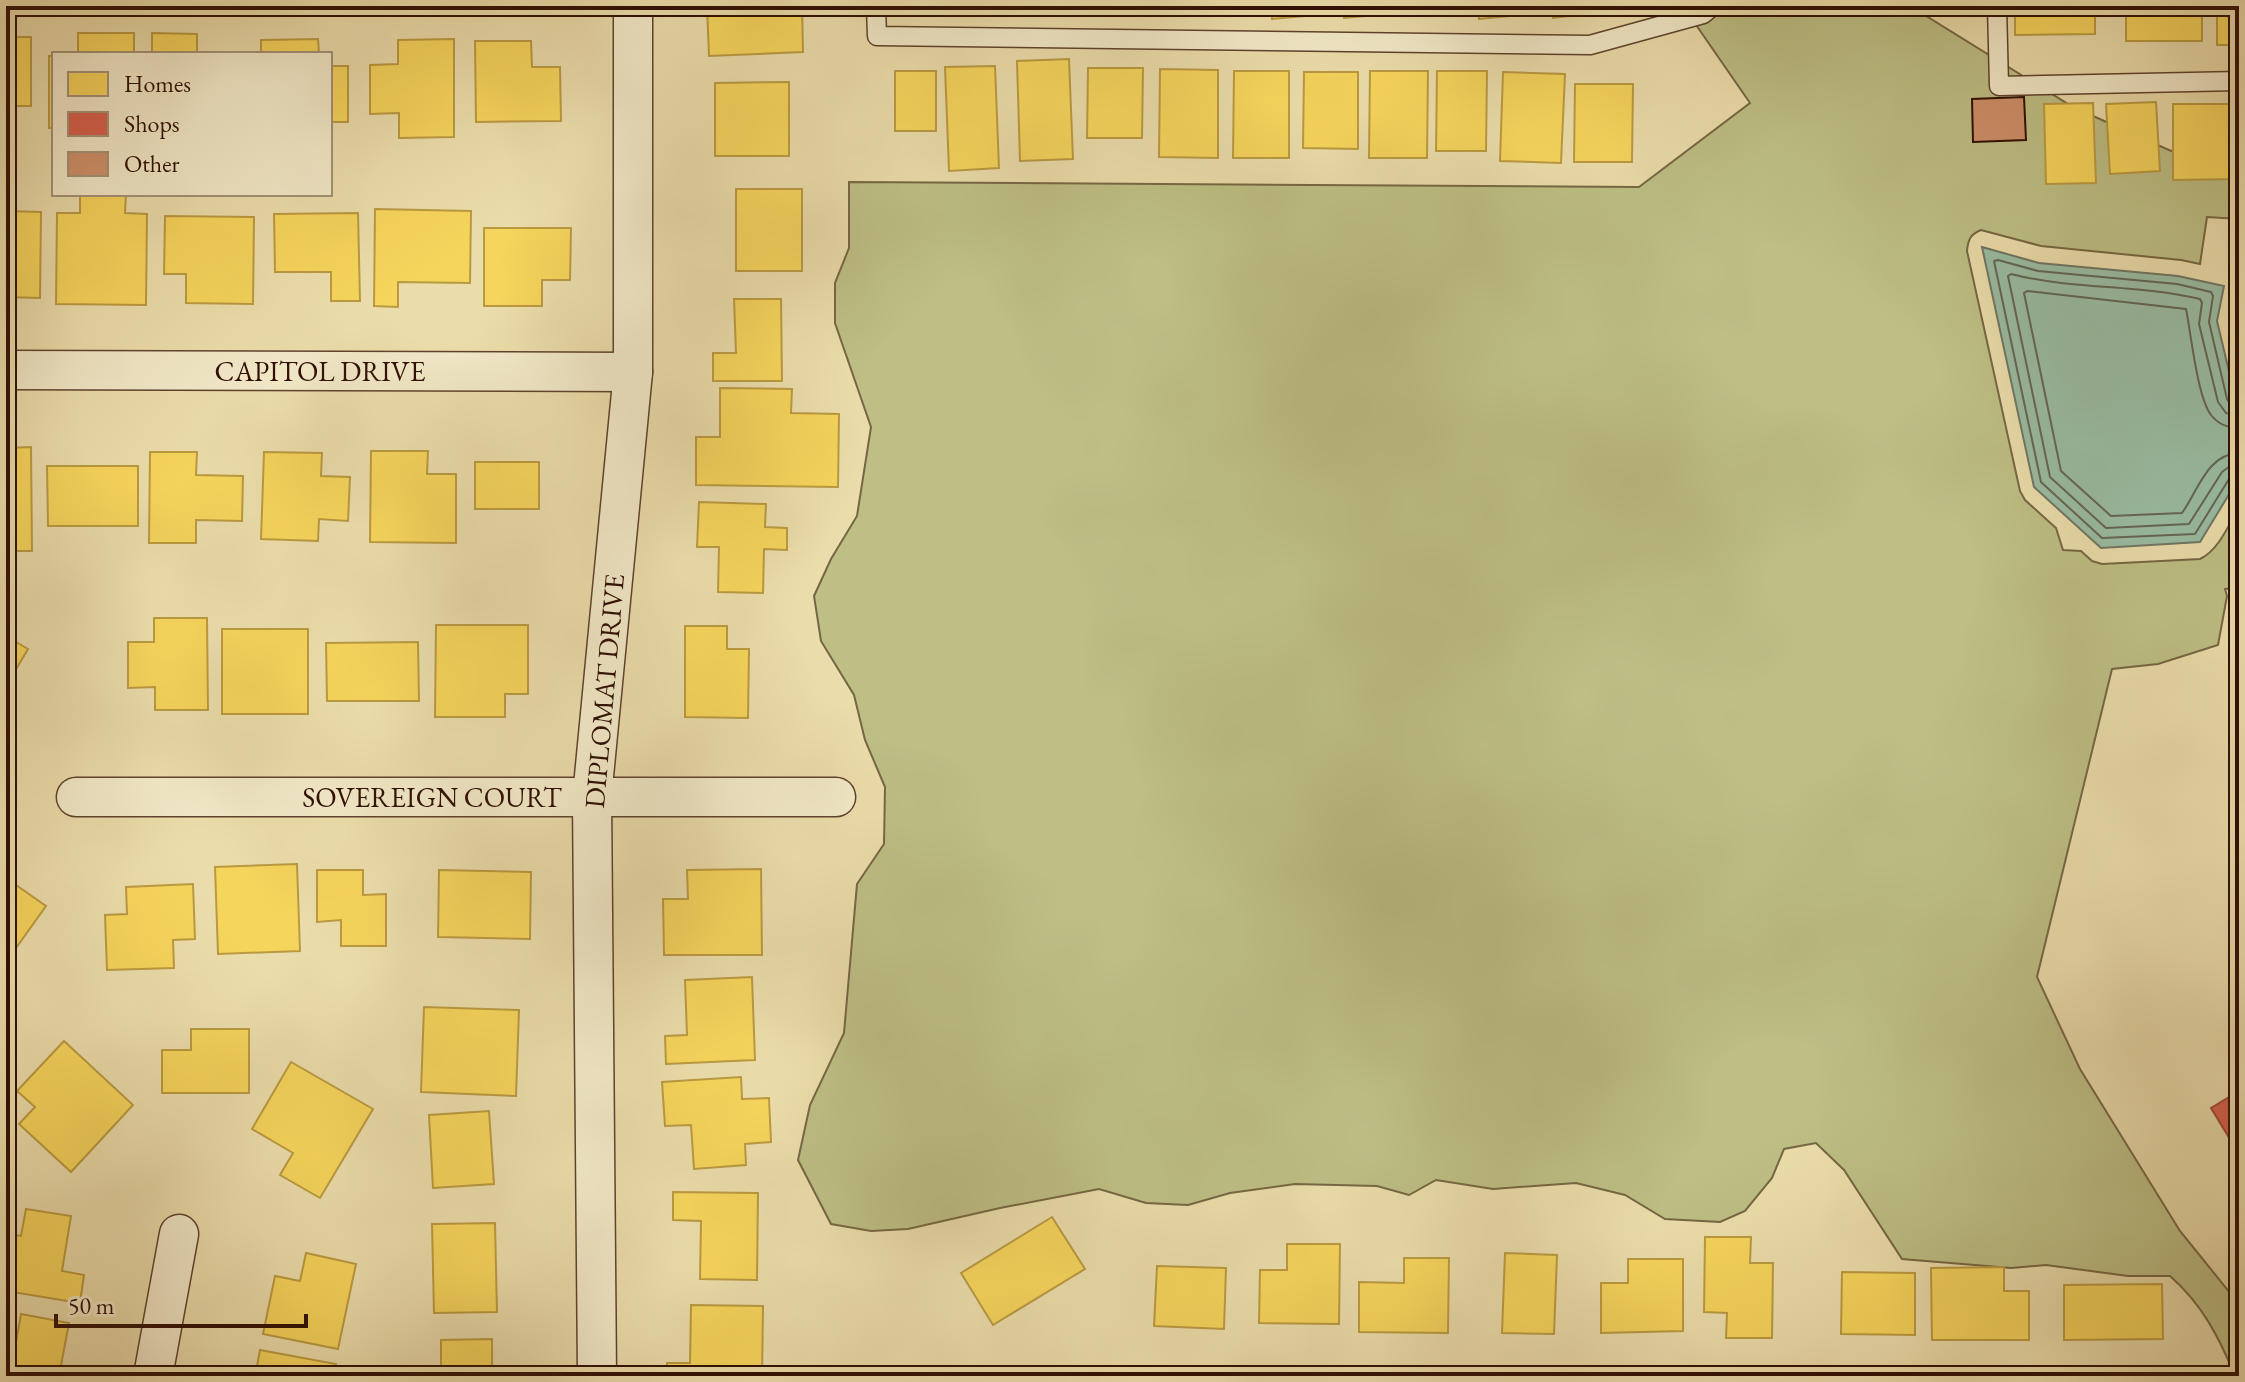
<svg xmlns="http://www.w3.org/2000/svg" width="2245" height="1382" viewBox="0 0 2245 1382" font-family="'EB Garamond',serif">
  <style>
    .green { fill: #bdbf85; stroke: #766744; stroke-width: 2 }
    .water { fill: #99bda4; stroke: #6f7764; stroke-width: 2 }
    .homes { fill: #f6d55c; stroke: #ba9a41; stroke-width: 2 }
    .shops { fill: #d6604d; stroke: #a44837; stroke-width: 2 }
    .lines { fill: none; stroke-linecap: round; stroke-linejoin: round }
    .shore { stroke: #646654; stroke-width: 2 }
    .building { fill: #ce906b; stroke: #2f0f03; stroke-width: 2 }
    .service-casing { stroke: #5e422d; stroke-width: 21 }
    .minor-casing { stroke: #5e422d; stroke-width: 41 }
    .service { stroke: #f2e9c8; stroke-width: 18 }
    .minor { stroke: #f2e9c8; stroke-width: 38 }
    .labels { text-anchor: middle; stroke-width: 8; stroke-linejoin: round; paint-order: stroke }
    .street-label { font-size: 28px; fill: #2f0f03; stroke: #f2e9c8 }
  </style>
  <rect width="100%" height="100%" fill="#ebddab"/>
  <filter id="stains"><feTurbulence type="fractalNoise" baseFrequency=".0025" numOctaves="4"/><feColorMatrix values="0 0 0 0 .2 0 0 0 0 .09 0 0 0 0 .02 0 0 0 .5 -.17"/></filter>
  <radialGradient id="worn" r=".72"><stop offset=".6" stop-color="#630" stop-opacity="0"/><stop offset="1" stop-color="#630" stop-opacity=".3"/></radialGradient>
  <path class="green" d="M 1683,6 L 1910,6 L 2073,107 L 2171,151 L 2239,134 L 2239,219 L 2207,217 L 2200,264 L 2181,260 L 2041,246 L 1981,230 C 1971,234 1968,239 1967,251 L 2020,491 L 2025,500 L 2056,528 L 2063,550 L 2081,551 L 2092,561 L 2102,564 L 2200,559 C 2219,550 2229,524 2239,507 L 2239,588 L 2225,589 L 2227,596 L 2218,645 L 2158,664 L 2112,669 L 2037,977 L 2080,1069 L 2180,1231 L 2239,1304 L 2239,1376 L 2235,1376 C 2219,1337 2202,1304 2170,1276 L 2128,1276 L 2046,1265 L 2011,1268 L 1902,1259 L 1844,1170 L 1816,1143 L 1784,1149 L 1772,1178 L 1745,1211 L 1720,1222 L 1665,1219 L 1625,1195 L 1576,1183 L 1493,1189 L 1436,1180 L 1409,1195 L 1377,1186 L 1295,1184 L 1230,1193 L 1188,1205 L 1146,1203 L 1099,1189 L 1000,1208 L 908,1229 L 871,1231 L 831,1224 L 798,1160 L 810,1105 L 844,1033 L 857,884 L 884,844 L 885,787 L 865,740 L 854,695 L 821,641 L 814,596 L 831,559 L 857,516 L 871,427 L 835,323 L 835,283 L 849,248 L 849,182 L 1639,187 L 1750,103 Z"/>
  <polygon class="water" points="1982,247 2039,263 2178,276 2224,286 2217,321 2239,413 2239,478 2200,542 2101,548 2034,487"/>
  <g class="homes">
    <polygon points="707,6 802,6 803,52 709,56"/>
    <polygon points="987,6 1044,6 1044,7 987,9"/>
    <polygon points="1058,6 1110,6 1110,13 1058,16"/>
    <polygon points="1195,6 1255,6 1255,14 1195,16"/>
    <polygon points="1271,6 1328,6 1328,14 1272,19"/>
    <polygon points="1343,6 1397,6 1397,13 1344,18"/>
    <polygon points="1478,6 1540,6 1540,13 1479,19"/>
    <polygon points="1552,6 1629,6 1629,9 1553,18"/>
    <polygon points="2015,6 2095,6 2095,34 2015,35"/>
    <rect x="2126" y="6" width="76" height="35"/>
    <rect x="2217" y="6" width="22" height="39"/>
    <rect x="78" y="33" width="56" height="21"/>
    <polygon points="152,33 197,34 197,54 152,54"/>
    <rect x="6" y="37" width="25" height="69"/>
    <polygon points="318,39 319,54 261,54 261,40"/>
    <polygon points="454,39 454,137 399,138 399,113 370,114 370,65 398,64 398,40"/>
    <polygon points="475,41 531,41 532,67 560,67 561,121 476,122"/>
    <rect x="49" y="56" width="5" height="72"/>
    <polygon points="1069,59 1073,159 1020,161 1017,61"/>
    <rect x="330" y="66" width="18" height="56"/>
    <polygon points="995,66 999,168 949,171 945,67"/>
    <polygon points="1088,68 1143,68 1142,138 1087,138"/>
    <polygon points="1160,69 1218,70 1218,158 1159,157"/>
    <rect x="895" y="71" width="41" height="60"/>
    <polygon points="1234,71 1289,71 1289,158 1233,158"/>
    <polygon points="1370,71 1428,71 1427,158 1369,158"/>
    <polygon points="1437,71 1487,71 1486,151 1436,151"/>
    <polygon points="1304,72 1358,72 1358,149 1303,148"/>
    <polygon points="1503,72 1565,74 1561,163 1500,161"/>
    <polygon points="789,82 789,156 715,156 715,83"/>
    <polygon points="1575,84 1633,84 1632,162 1574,162"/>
    <polygon points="2156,102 2160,171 2110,174 2106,104"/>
    <polygon points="2093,103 2096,183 2046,184 2044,104"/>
    <polygon points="2173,104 2235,104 2236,179 2173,180"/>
    <rect x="736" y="189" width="66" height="82"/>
    <polygon points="80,194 126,194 125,213 147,214 146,305 56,304 57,213 80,213"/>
    <polygon points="375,209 471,211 470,283 398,282 398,307 374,306"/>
    <polygon points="6,211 41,212 40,298 6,297"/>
    <polygon points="358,213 360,301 331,301 331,272 275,272 274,214"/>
    <polygon points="165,216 254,217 253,304 186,303 186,274 164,274"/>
    <polygon points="484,228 571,228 570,280 542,280 542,306 484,306"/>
    <polygon points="734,299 781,299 782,381 713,381 713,353 736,353"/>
    <polygon points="720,388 792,389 791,413 839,414 838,487 696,485 696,437 720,437"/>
    <polygon points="31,447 32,551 6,551 6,448"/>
    <polygon points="371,451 428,451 427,474 456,474 456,543 370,542"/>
    <polygon points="150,452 197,452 196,475 243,476 242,521 196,520 196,543 149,543"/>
    <polygon points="264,452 322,453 321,476 350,477 348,521 319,519 318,541 261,539"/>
    <rect x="475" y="462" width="64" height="47"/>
    <polygon points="47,466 138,466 138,526 48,526"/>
    <polygon points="699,502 766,504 765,527 787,528 787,550 764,549 763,593 718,592 719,547 697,547"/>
    <polygon points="154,618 207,618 208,710 155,710 155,687 128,688 128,642 154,642"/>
    <polygon points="436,625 528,625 528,694 505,694 505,717 435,717"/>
    <polygon points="685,626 727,626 727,649 749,649 748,718 685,717"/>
    <rect x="222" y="629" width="86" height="85"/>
    <polygon points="6,636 28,649 6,686"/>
    <polygon points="418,642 419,701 327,701 326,643"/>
    <polygon points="297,864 300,951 218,954 215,867"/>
    <polygon points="761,869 762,955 664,955 663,899 688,899 687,870"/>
    <polygon points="317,870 363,870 363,895 386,894 386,946 341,946 341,920 317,922"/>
    <polygon points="439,870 531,872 530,939 438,937"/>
    <polygon points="6,878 46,906 11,955 6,952"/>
    <polygon points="193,884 195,939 173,940 174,968 107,970 105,915 127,914 126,887"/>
    <polygon points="752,977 755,1060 666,1064 665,1036 687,1035 685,980"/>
    <polygon points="424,1007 519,1010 516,1096 421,1092"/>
    <polygon points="191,1029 249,1029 249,1093 162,1093 162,1050 191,1050"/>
    <polygon points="64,1041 133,1105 71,1172 19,1124 35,1107 17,1091"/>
    <polygon points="291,1062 373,1109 320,1198 280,1175 293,1153 252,1129"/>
    <polygon points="741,1077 742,1099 769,1098 771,1142 745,1144 746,1165 694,1169 691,1125 665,1126 662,1082"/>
    <polygon points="489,1111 494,1184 433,1188 429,1115"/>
    <polygon points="673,1192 758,1193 757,1280 700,1279 701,1221 673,1220"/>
    <polygon points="26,1209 71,1216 62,1271 84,1275 80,1303 6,1291 6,1234 21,1236"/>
    <polygon points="1052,1217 1085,1269 993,1325 961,1273"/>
    <polygon points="495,1223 497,1312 434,1313 432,1224"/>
    <polygon points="1705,1237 1751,1237 1750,1263 1773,1263 1772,1338 1726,1338 1727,1313 1704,1312"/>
    <polygon points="1287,1244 1340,1244 1339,1324 1259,1323 1260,1270 1287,1270"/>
    <polygon points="306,1253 356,1264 338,1349 263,1334 275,1276 300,1281"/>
    <polygon points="1505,1253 1557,1255 1554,1334 1502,1333"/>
    <polygon points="1404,1258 1449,1258 1448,1333 1359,1332 1359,1282 1404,1283"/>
    <polygon points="1628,1259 1683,1259 1683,1331 1601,1333 1601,1283 1628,1283"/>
    <polygon points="1157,1266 1226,1268 1224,1329 1154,1326"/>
    <polygon points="2004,1267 2004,1291 2029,1291 2029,1340 1932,1340 1931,1268"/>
    <polygon points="1842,1272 1915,1273 1915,1335 1841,1334"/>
    <polygon points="2162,1284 2163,1339 2064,1340 2064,1285"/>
    <polygon points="691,1305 763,1306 762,1376 667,1376 667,1363 690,1363"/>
    <polygon points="21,1314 69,1323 59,1376 10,1376"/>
    <polygon points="492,1339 492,1376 441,1376 441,1340"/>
    <polygon points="260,1350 336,1364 334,1376 255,1376"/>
  </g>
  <polygon class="shops" points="2239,1091 2239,1154 2211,1108"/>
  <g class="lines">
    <g class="shore">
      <polyline points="2239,406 2231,405 2227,399 2209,322 2213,296 2211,292 2177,284 2038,271 1998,260 1994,261 2041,482 2102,538 2195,534 2229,479 2239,475"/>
      <path d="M 2239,416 L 2226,413 L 2218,402 L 2199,324 L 2202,303 L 2200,299 C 2138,284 2073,290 2011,274 L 2008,276 L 2050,477 L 2106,528 L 2189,524 L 2222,472 L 2230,466 L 2239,465"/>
      <path d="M 2239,428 C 2228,428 2218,424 2211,415 C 2197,396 2191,333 2186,309 L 2027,291 L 2024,293 L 2061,471 L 2111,516 L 2182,513 C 2198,491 2207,454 2239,453"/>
    </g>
  </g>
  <polygon class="building" points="2024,97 2026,140 1973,142 1972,99"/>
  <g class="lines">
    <defs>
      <g id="service">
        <polyline points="876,6 877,36 1590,45 1703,14 1713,6"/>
        <polyline points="1997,6 1999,86 2239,81"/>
      </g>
      <g id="minor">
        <polyline points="6,370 633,372"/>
        <polyline points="76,797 836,797"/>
        <polyline points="153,1376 179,1234"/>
        <polyline points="597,1376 592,797 633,372 633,6"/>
      </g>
    </defs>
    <use href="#service" class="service-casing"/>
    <use href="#minor" class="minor-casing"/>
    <use href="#service" class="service"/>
    <use href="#minor" class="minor"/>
  </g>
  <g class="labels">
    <g class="street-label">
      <text x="320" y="381">CAPITOL DRIVE</text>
      <text transform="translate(604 691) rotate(-85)" y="10">DIPLOMAT DRIVE</text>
      <text x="432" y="807">SOVEREIGN COURT</text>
    </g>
  </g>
  <rect width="2245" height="1382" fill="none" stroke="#ebddab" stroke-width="32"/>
  <rect x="8" y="8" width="2229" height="1366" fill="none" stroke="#2f0f03" stroke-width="4"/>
  <rect x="16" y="16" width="2213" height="1350" fill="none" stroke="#2f0f03" stroke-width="2"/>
  <rect x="52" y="52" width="280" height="144" fill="#f2e9c8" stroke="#a49279" stroke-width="2"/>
  <rect x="68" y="72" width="40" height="24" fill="#f6d55c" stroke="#a49279" stroke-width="2"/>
  <text x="124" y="92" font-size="24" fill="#2f0f03">Homes</text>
  <rect x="68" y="112" width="40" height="24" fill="#d6604d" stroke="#a49279" stroke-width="2"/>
  <text x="124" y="132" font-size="24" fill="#2f0f03">Shops</text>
  <rect x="68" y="152" width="40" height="24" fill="#ce906b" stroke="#a49279" stroke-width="2"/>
  <text x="124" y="172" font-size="24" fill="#2f0f03">Other</text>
  <path d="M56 1314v12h250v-12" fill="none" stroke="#2f0f03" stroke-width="4"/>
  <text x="68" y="1314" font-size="24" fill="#2f0f03" stroke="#f2e9c8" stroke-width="6" paint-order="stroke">50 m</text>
  <rect width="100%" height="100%" filter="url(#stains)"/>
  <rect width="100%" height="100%" fill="url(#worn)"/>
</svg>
